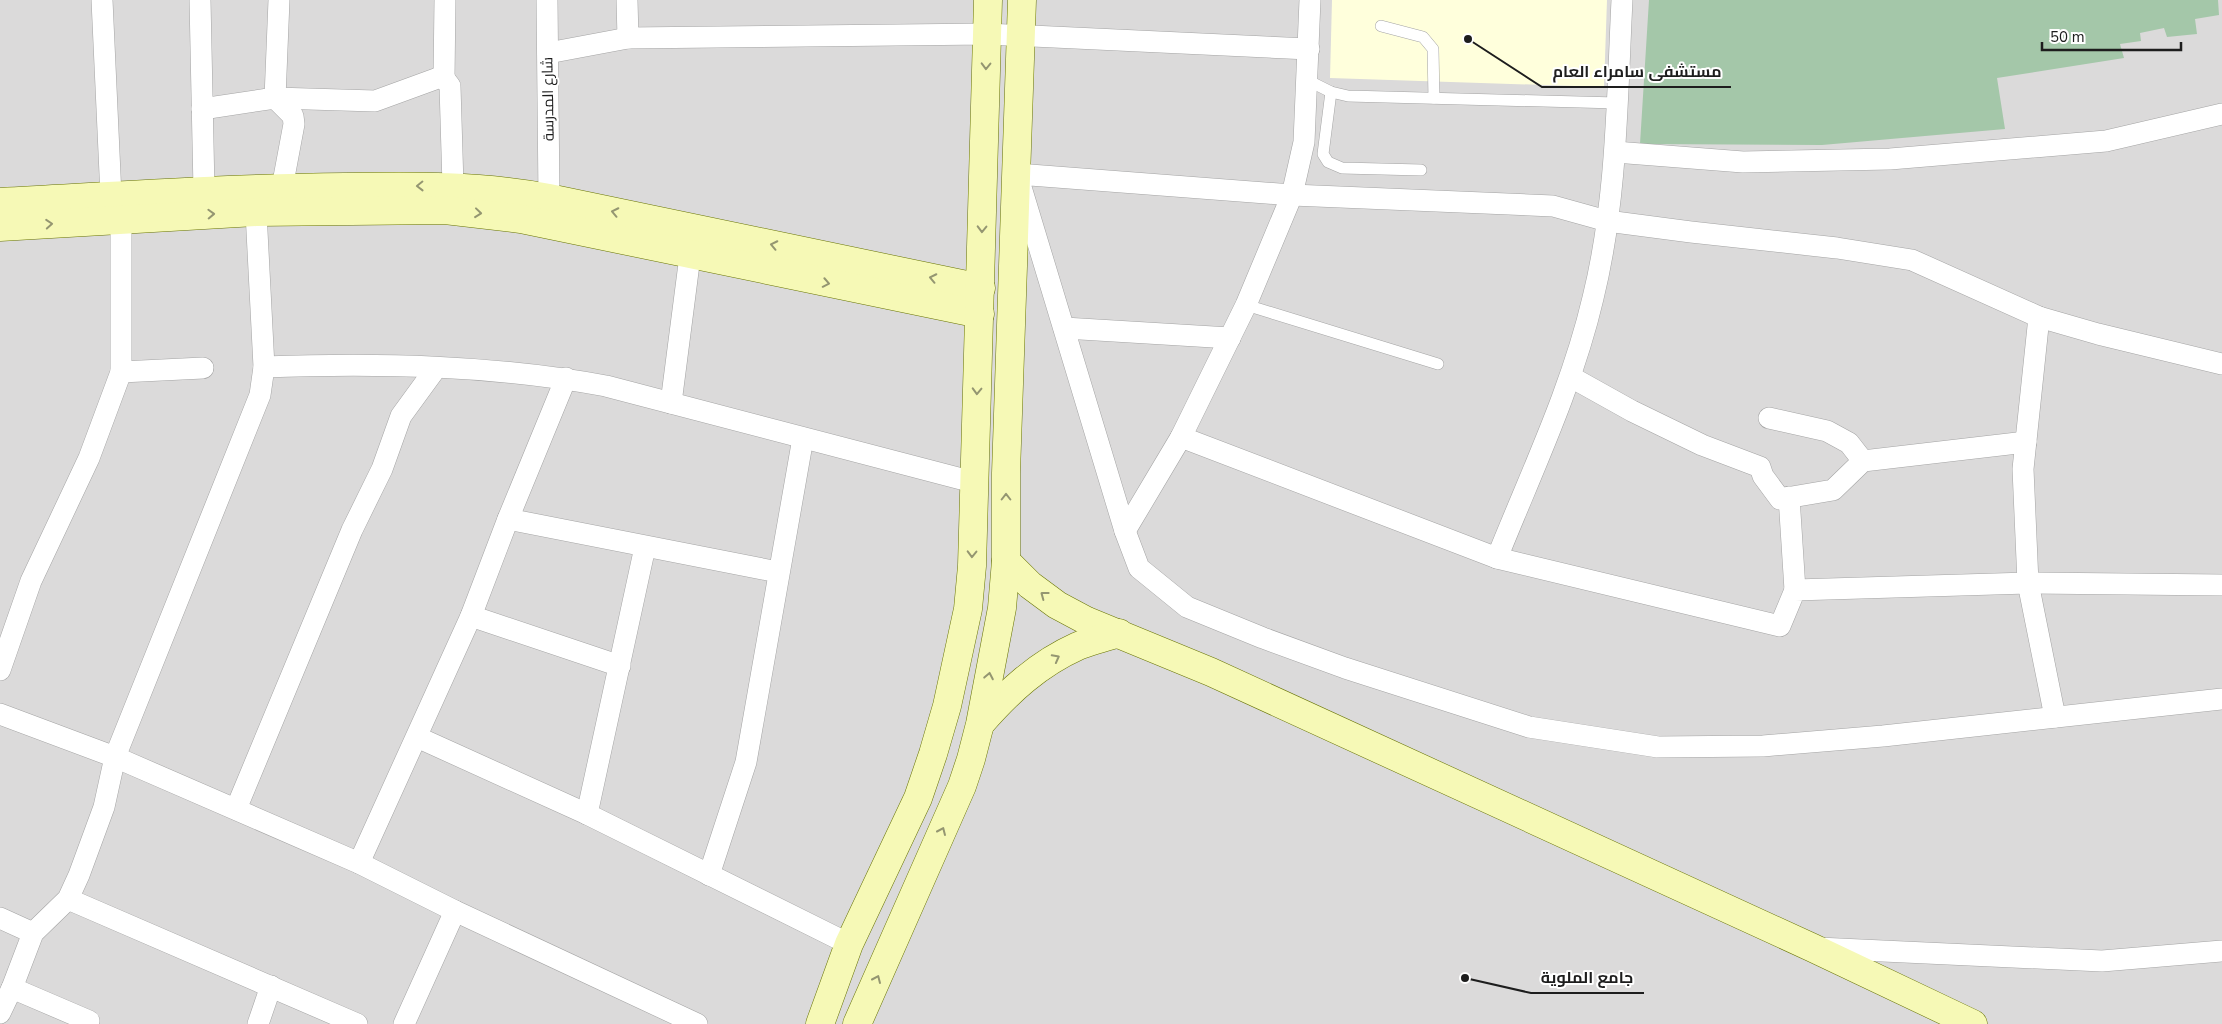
<svg xmlns="http://www.w3.org/2000/svg" width="2222" height="1024" viewBox="0 0 2222 1024" font-family="'Nunito Sans',Cairo,sans-serif">
  <style>
    .residential { fill: #dbdada }
    .education { fill: #ffffdc }
    .cemetery { fill: #a4c7a9 }
    .lines { fill: none; stroke-linecap: round; stroke-linejoin: round }
    .lane-casing { stroke: #a4a4a4; stroke-width: 12 }
    .street-casing { stroke: #a4a4a4; stroke-width: 22 }
    .secondary-casing { stroke: #687405; stroke-width: 29 }
    .lane { stroke: #fff; stroke-width: 11 }
    .street { stroke: #fff; stroke-width: 21 }
    .secondary { stroke: #f6f9b6; stroke-width: 28 }
    .oneway { stroke: #949671 }
    .labels { text-anchor: middle; stroke-width: 4; stroke-linejoin: round; paint-order: stroke }
    .street-label { font-size: 15px; fill: #1d1d1d; stroke: #fff }
    .leader { fill: none; stroke: #1d1d1d; stroke-width: 2 }
    .callout-dot { fill: #1d1d1d; stroke: #fff; stroke-width: 2 }
    .callout-label { font-size: 16px; text-anchor: middle; font-weight: bold; fill: #1d1d1d; stroke: #fff; stroke-width: 4; stroke-linejoin: round; paint-order: stroke }
  </style>
  <rect width="100%" height="100%" fill="#efebe3"/>
  <rect class="residential" x="0" y="0" width="2222" height="1024"/>
  <polygon class="education" points="1332,0 1607,0 1604,87 1330,78"/>
  <polygon class="cemetery" points="1649,0 2218,0 2219,15 2195,19 2197,34 2167,37 2164,28 2140,33 2141,41 2120,44 2124,58 1997,78 2005,129 1822,145 1640,144"/>
  <g class="lines">
    <defs>
      <g id="lane">
        <polyline points="1381,26 1423,37 1433,49 1434,98"/>
        <polyline points="1307,80 1331,92 1348,96 1617,103"/>
        <polyline points="1331,92 1323,154 1328,162 1342,168 1421,170"/>
        <polyline points="1246,305 1438,364"/>
      </g>
      <g id="street">
        <polyline points="102,0 111,196"/>
        <polyline points="200,0 204,190"/>
        <polyline points="279,0 275,98 293,116 294,124 282,188"/>
        <polyline points="627,0 628,38"/>
        <polyline points="548,53 628,38 987,34 1309,49"/>
        <polyline points="444,78 445,0"/>
        <polyline points="202,109 275,98 375,101 438,78 444,78 450,86 453,186"/>
        <polyline points="1615,152 1743,162 1890,159 2106,141 2222,114"/>
        <polyline points="539,209 549,198 547,0"/>
        <polyline points="2039,317 2023,469 2028,583 2055,717"/>
        <polyline points="1064,328 1230,338"/>
        <polyline points="2222,364 2098,334 2039,317 1912,260 1837,248 1691,232 1607,221 1553,206 1292,195 1017,174 1125,531 1139,568 1187,607 1263,638 1345,668 1529,727 1658,747 1763,746 1883,736 2222,699"/>
        <path d="M 264,367 C 378,363 494,365 606,386 L 973,482"/>
        <polyline points="121,372 203,368"/>
        <polyline points="1571,377 1632,411 1702,445 1760,467 1763,476 1780,499 1833,490 1863,461 2026,442"/>
        <polyline points="671,403 690,256"/>
        <polyline points="1769,418 1827,431 1849,443 1863,461"/>
        <polyline points="1181,437 1246,305 1292,195 1304,142 1310,0"/>
        <polyline points="1789,497 1795,590"/>
        <polyline points="508,519 778,572"/>
        <polyline points="1125,531 1181,437 1497,558 1780,626 1795,590 2028,583 2222,585"/>
        <path d="M 1497,558 C 1531,473 1572,388 1593,298 C 1617,201 1617,99 1622,0"/>
        <polyline points="471,616 620,666"/>
        <polyline points="0,670 31,581 89,458 121,372 121,219"/>
        <polyline points="0,714 115,757 359,863 455,911 697,1024"/>
        <polyline points="417,737 587,814 849,944"/>
        <polyline points="236,809 352,530 382,469 401,416 436,368"/>
        <polyline points="587,814 645,547"/>
        <polyline points="359,863 471,616 508,519 566,378"/>
        <polyline points="709,875 746,762 803,438"/>
        <polyline points="68,899 357,1024"/>
        <polyline points="0,918 33,933"/>
        <polyline points="1818,948 2102,961 2222,951"/>
        <polyline points="12,988 89,1021"/>
        <polyline points="0,1013 12,988 33,933 68,899 79,875 104,807 115,757 260,395 264,367 256,212"/>
        <polyline points="258,1024 271,986"/>
        <polyline points="404,1024 455,911"/>
      </g>
      <g id="secondary">
        <path d="M 0,202 C 115,196 230,188 345,187 C 415,186 479,185 549,198 L 981,288"/>
        <polyline points="0,227 256,212 445,210 521,219 980,314"/>
        <polyline points="1006,561 1030,585 1057,605 1087,621 1211,672 1813,948 1973,1024"/>
        <path d="M 981,723 C 1009,691 1038,664 1078,646 C 1091,641 1105,637 1119,633"/>
        <polyline points="820,1024 849,944 918,798 933,754 947,706 968,609 972,566 988,0"/>
        <polyline points="857,1024 962,786 971,759 980,724 1002,608 1006,561 1006,473 1022,0"/>
      </g>
    </defs>
    <use href="#lane" class="lane-casing"/>
    <use href="#street" class="street-casing"/>
    <use href="#secondary" class="secondary-casing"/>
    <use href="#lane" class="lane"/>
    <use href="#street" class="street"/>
    <use href="#secondary" class="secondary"/>
  </g>
  <defs><path id="oneway-chevron" d="M-2-3.5L2.5 0L-2 3.5" fill="none" stroke-width="1.6" stroke-linecap="round" stroke-linejoin="round" transform="scale(1.25)"/></defs>
  <g class="oneway">
    <use href="#oneway-chevron" transform="translate(986 66) rotate(91)"/>
    <use href="#oneway-chevron" transform="translate(420 186) rotate(179)"/>
    <use href="#oneway-chevron" transform="translate(615 212) rotate(-168)"/>
    <use href="#oneway-chevron" transform="translate(478 213) rotate(6)"/>
    <use href="#oneway-chevron" transform="translate(211 214) rotate(-2)"/>
    <use href="#oneway-chevron" transform="translate(49 224) rotate(-4)"/>
    <use href="#oneway-chevron" transform="translate(982 229) rotate(91)"/>
    <use href="#oneway-chevron" transform="translate(774 245) rotate(-168)"/>
    <use href="#oneway-chevron" transform="translate(933 278) rotate(-168)"/>
    <use href="#oneway-chevron" transform="translate(826 283) rotate(11)"/>
    <use href="#oneway-chevron" transform="translate(977 391) rotate(92)"/>
    <use href="#oneway-chevron" transform="translate(1006 497) rotate(-90)"/>
    <use href="#oneway-chevron" transform="translate(972 554) rotate(91)"/>
    <use href="#oneway-chevron" transform="translate(1044 595) rotate(-143)"/>
    <use href="#oneway-chevron" transform="translate(1056 658) rotate(-28)"/>
    <use href="#oneway-chevron" transform="translate(989 676) rotate(-79)"/>
    <use href="#oneway-chevron" transform="translate(942 831) rotate(-66)"/>
    <use href="#oneway-chevron" transform="translate(877 979) rotate(-66)"/>
  </g>
  <g class="labels">
    <g class="street-label">
      <text transform="translate(548 99) rotate(-91)" y="5">شارع المدرسة</text>
    </g>
  </g>
  <path class="leader" d="M1468 39L1542 87H1731M1465 978L1531 993H1644"/>
  <g class="callout-dot">
    <circle cx="1468" cy="39" r="5"/>
    <circle cx="1465" cy="978" r="5"/>
  </g>
  <g class="callout-label">
    <text x="1637" y="77">مستشفى سامراء العام</text>
    <text x="1587" y="983">جامع الملوية</text>
  </g>
  <path d="M2042 42v8h139v-8" fill="none" stroke="#1d1d1d" stroke-width="2.5"/>
  <text x="2050" y="42" font-size="15" fill="#1d1d1d" stroke="#ffffff" stroke-width="4" paint-order="stroke">50 m</text>
</svg>
